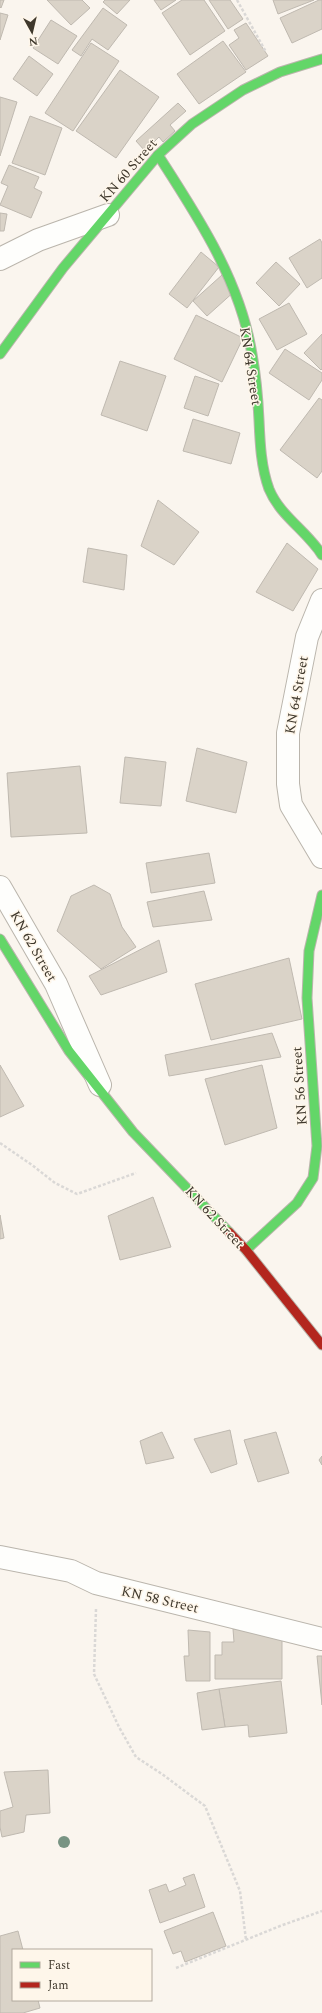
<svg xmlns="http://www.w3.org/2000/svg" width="322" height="2013" viewBox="0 0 322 2013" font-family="Spectral,serif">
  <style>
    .building { fill: #dad3c8; stroke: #bfb9b0 }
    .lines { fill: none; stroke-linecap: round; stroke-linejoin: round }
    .street-casing { stroke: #bab5ac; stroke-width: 24 }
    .fast-casing { stroke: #bab5ac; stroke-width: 11 }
    .jam-casing { stroke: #bab5ac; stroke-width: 11 }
    .path { stroke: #dad8d6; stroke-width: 2.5; stroke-dasharray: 3 2; stroke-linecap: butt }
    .street { stroke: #fefefc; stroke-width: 22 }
    .fast { stroke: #63d668; stroke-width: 9 }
    .jam { stroke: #b3261e; stroke-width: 9 }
    .tree { fill: #789483 }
    .labels { text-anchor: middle; stroke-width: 3; stroke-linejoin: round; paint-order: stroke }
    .street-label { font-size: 14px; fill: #3f382c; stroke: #fef6ea }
  </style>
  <rect width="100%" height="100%" fill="#faf5ee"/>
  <g class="building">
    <polygon points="0,0 4,0 1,8 0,7"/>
    <polygon points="47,0 82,0 90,8 71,25"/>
    <polygon points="105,0 130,0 117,14 103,2"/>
    <polygon points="154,0 176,0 161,10"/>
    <polygon points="182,0 204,0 225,31 190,55 162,13"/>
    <polygon points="209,0 230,0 243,19 228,29"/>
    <polygon points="273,0 314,0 278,14"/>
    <polygon points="319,0 322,0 322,29 292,43 280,18"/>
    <polygon points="103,8 127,25 108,50 92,39 81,56 72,50"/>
    <polygon points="0,13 8,15 0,40"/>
    <polygon points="51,20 77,36 58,64 33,48"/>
    <polygon points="246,23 268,56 246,70 229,45 239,38 234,30"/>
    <polygon points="223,41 246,72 199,104 177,74"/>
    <polygon points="91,43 119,61 73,131 45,113"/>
    <polygon points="29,56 53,74 37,96 13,79"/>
    <polygon points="120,70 159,97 116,158 76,131"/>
    <polygon points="0,97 17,102 0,156"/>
    <polygon points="178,103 186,111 170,125 175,131 163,142 159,137 145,151 136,141"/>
    <polygon points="30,116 62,128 45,175 12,163"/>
    <polygon points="9,165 39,177 34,188 42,192 31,218 0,205 8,186 1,183"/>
    <polygon points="0,213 7,214 4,231 0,231"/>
    <polygon points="320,239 322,243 322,278 307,288 289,258"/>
    <polygon points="201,252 219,267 187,308 169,294"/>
    <polygon points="276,262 300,284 279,306 256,283"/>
    <polygon points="222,275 236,290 207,316 193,301"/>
    <polygon points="289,303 307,334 277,350 259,319"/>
    <polygon points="196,315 243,338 222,382 174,359"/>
    <polygon points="322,334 322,369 321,370 304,353"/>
    <polygon points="285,349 322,373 322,380 309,400 269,373"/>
    <polygon points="120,361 166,376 147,431 101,415"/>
    <polygon points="195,376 219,384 208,416 184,408"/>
    <polygon points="319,398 322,400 322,471 317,478 280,450"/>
    <polygon points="193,419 240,433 231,464 183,451"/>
    <polygon points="158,500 199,532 174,565 141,546"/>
    <polygon points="287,543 318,569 293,611 256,592"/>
    <polygon points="88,548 127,555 124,590 83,582"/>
    <polygon points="197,748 247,762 236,813 186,801"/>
    <polygon points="125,757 166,762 161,806 120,803"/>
    <polygon points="80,766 87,833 11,837 7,773"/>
    <polygon points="209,853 215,883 151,893 146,863"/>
    <polygon points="94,885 110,894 122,927 136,947 101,969 57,931 71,896"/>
    <polygon points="204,891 212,920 153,927 147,902"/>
    <polygon points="159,940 167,972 101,995 89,976"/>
    <polygon points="289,958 302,1019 211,1040 195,984"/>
    <polygon points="272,1033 281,1057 169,1076 165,1055"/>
    <polygon points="0,1065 24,1106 0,1117"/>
    <polygon points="262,1065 277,1128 225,1145 205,1079"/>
    <polygon points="153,1197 171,1247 120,1260 108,1216"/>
    <polygon points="0,1215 4,1238 0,1239"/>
    <polygon points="230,1430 237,1464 211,1473 194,1439"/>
    <polygon points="162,1432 174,1458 146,1464 140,1441"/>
    <polygon points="276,1432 289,1473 258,1482 244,1440"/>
    <polygon points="322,1456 322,1465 319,1460"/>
    <polygon points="233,1629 282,1629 282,1679 215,1679 215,1655 222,1655 222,1642 234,1642"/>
    <polygon points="188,1630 210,1632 210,1681 186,1681 184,1656 189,1656"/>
    <polygon points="317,1656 322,1656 322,1705"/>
    <polygon points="281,1681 287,1733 249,1737 248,1725 225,1727 219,1689"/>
    <polygon points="219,1689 225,1727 202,1730 197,1693"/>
    <polygon points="48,1770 50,1813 26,1815 24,1832 2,1837 0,1827 0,1811 13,1807 4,1772"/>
    <polygon points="194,1874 205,1907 160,1923 149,1890 166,1884 169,1892 186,1885 183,1878"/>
    <polygon points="213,1912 226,1946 185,1962 181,1951 173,1954 164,1931"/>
    <polygon points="18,1931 23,1950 13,1950 13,2000 38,2000 40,2008 23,2013 0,2013 0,1936"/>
  </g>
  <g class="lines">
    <defs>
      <g id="street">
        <polyline points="0,259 38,240 108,215"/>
        <polyline points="322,600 307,637 288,733 288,784 291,805 322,857"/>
        <polyline points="0,887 56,984 100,1085"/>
        <polyline points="0,1557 71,1571 96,1583 322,1639"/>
      </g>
      <g id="fast">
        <path d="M 158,155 C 198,217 240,280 252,354 C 256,376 258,398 259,420 C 260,443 261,467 269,489 C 280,516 307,531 322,555"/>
        <polyline points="0,354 63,268 158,155 192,124 243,90 280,72 322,59"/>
        <polyline points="0,939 69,1051 133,1132 229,1232"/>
        <polyline points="246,1250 297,1203 313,1178 317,1146 307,998 309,951 322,895"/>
      </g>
      <polyline id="jam" points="229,1232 246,1250 322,1345"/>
    </defs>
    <use href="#street" class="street-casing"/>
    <use href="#fast" class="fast-casing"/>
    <use href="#jam" class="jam-casing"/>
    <g class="path">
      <polyline points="237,0 266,52"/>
      <polyline points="0,1143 32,1165 55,1183 77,1194 136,1173"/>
      <polyline points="96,1609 94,1674 119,1727 136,1757 162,1774 205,1806 240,1891 246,1940"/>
      <polyline points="176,1968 280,1926 322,1911"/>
    </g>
    <use href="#street" class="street"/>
    <use href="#fast" class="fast"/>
    <use href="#jam" class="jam"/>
  </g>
  <circle class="tree" cx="64" cy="1842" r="6"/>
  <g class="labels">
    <g class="street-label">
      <text transform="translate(128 170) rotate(-49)" y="5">KN 60 Street</text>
      <text transform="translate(251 366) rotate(81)" y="5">KN 64 Street</text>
      <text transform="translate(296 695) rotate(-80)" y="5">KN 64 Street</text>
      <text transform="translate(34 946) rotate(60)" y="5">KN 62 Street</text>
      <text transform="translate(299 1086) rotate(-94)" y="5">KN 56 Street</text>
      <text transform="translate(215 1217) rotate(47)" y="5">KN 62 Street</text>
      <text transform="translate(160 1599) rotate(13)" y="5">KN 58 Street</text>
    </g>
  </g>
  <rect x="12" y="1949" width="140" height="52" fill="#fef6ea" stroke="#b2aa9e"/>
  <rect x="20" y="1962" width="20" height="6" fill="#63d668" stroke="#b2aa9e"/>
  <text x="48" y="1969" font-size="12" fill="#3f382c">Fast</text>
  <rect x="20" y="1982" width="20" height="6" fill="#b3261e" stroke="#b2aa9e"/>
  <text x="48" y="1989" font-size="12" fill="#3f382c">Jam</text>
  <g transform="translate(32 32) rotate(172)" stroke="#fef6ea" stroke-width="3" paint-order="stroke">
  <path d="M0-3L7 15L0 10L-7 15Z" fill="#3f382c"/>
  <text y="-6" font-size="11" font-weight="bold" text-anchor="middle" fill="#3f382c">N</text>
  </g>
</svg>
